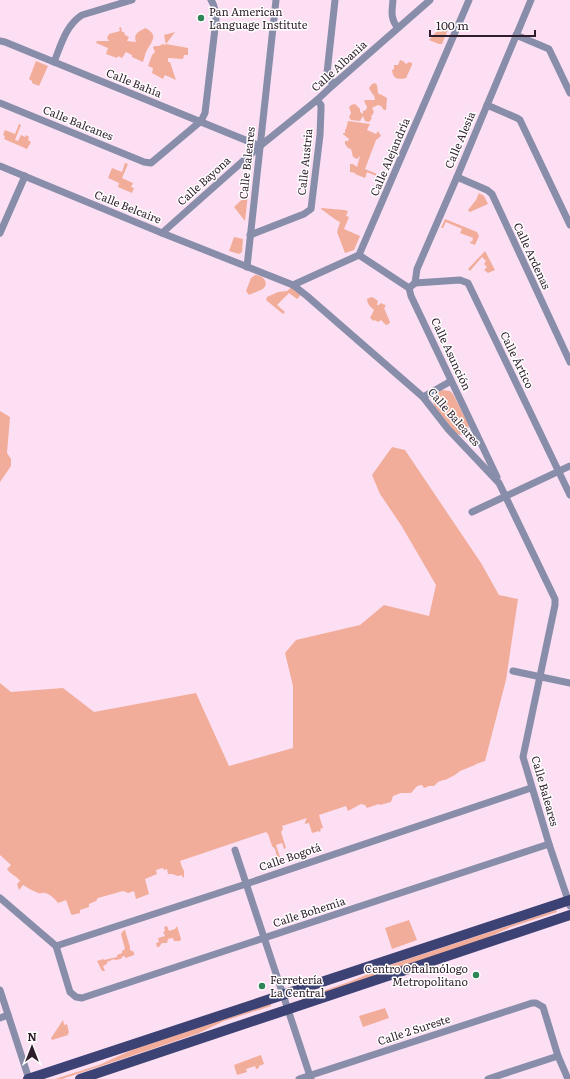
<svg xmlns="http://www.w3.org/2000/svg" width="570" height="1079" viewBox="0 0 570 1079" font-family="Literata,serif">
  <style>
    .green { fill: #f2ad9a }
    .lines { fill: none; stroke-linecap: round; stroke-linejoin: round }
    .minor { stroke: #888daa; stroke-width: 7 }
    .primary { stroke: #3c4273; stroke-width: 10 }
    .poi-dot { fill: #308557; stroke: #fff; stroke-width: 1.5 }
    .labels { text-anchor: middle; stroke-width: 3; stroke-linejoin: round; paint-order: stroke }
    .poi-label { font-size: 11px; fill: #2e1d2a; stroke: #fff; text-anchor: start }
    .street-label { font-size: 11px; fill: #2e1d2a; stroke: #fff }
  </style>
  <rect width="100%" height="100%" fill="#fcdff3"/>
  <g class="green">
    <polygon points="445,24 449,27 442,44 439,44 429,40 439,29"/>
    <path d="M 121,27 L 122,32 L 124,32 L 125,35 L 129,37 L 127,41 L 136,42 C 133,33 139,32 145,28 C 160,35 151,42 146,52 C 145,55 144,58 143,62 L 132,57 L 132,55 L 126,52 L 122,58 L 118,56 L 117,58 L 106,54 L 108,48 L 96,43 L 97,41 L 109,41 L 107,38 L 109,34 L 120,31 L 119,28 Z"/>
    <polygon points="175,32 166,44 188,48 188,55 184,55 183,59 168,58 168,62 170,62 176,80 165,75 163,79 152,73 153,68 148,66 152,55 155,52 153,47 155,46 159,46 163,44 166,45 164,35"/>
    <path d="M 400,60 L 403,61 L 406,64 L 409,62 L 412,63 L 412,65 L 406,78 C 398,80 393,79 392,70 L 394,69 L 394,65 L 398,65 Z"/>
    <polygon points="36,61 48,66 39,86 32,83 32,81 29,79"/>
    <path d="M 375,83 L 377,85 L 378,93 L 379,94 L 382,95 L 387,98 L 386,110 L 384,110 L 381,106 L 378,105 L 372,108 L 374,112 L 371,117 L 372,118 L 369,122 L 365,121 L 363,116 L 360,121 L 351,120 L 349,117 L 351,113 L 349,107 C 351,105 353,104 355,104 L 360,109 L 360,112 L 363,114 L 363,111 L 366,110 L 367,107 L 364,101 L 365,100 L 375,100 C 375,95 371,93 369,88 L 372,84 Z"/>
    <polygon points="348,121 370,124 367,130 376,134 378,131 381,136 376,140 365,169 377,174 376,176 367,172 365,178 355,174 355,173 350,172 350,164 353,164 357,167 360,156 357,159 353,157 351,149 348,148 345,144 345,141 348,141 349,139 343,134 343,133 345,133 345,130 346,129"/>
    <polygon points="19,124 21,125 15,140 18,141 21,135 25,137 26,135 29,137 28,140 31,142 27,149 4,139 5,136 3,135 5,130 15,134"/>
    <polygon points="125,163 128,164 122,178 133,183 131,187 134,188 132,193 118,187 119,183 108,178 112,168 122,172"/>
    <polygon points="479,193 484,196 488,204 470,212 468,210 476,200"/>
    <polygon points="248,194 245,221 234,207"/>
    <polygon points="321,208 344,210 348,211 346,216 349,217 344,229 360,236 354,250 345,253 337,232 340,222 336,220 321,209"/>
    <polygon points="445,219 477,232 479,236 475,245 470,243 470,241 472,242 473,238 460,233 462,229 446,222 443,228 441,228"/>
    <polygon points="234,237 243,239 242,252 239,254 229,251"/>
    <polygon points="485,251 495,270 488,273 484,270 487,267 484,264 486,261 482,257 470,271 468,269"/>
    <path d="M 255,275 C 262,275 269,281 264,288 C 262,290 253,293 249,295 L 246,291 L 251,278 Z"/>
    <polygon points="293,286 300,294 300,296 297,299 289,293 277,305 285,312 283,314 266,300 267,297 278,292 287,291"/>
    <path d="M 371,297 L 374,298 L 378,301 L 377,305 L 379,305 L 381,303 L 385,305 L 386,306 L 384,308 L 390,322 L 389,324 L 386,325 L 381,320 L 378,322 L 375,320 L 374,321 L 370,318 L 374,310 C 370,307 367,303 367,299 Z"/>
    <path d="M 442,390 L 450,391 L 453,394 L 469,425 L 468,431 C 466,433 464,435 460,435 C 455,434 450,426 447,422 C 438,411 424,400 442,390 Z"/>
    <polygon points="0,411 10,417 7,453 11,459 11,466 0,482"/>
    <path d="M 392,447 L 405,450 L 481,563 L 499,595 L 518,599 L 506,680 L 485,761 L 476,764 L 475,765 L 460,771 L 455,775 L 445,780 L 443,780 L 438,782 L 434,786 L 429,786 L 424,788 L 422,785 C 416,785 415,789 411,793 L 401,793 L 393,796 L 391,802 L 380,805 L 379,804 L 367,808 L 365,805 L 361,804 L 348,811 L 346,806 L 319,815 L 323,828 L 320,829 L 321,831 L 319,832 L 319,831 L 312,833 L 309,823 L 305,824 L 305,822 L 307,818 L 282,826 L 283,829 L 281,832 L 286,848 L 284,849 L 282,843 L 276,845 L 280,857 L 277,857 L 275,849 L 272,846 L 268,834 L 266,832 L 180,861 L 182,867 L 184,871 L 184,877 L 183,878 L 182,875 L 178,876 L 172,874 L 168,874 L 167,869 L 164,870 L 163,868 L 156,870 L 157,874 L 145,879 L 149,894 L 136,899 L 134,891 L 128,893 L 123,891 L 98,898 L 96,901 L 89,904 L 89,907 L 80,910 L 80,913 L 72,915 L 71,914 L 66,900 L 58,903 C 55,899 50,894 45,893 C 42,892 42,894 38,893 C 33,891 28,888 23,885 L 19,890 L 17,884 L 20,881 C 17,876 11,875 7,869 L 11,865 L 0,855 L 0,683 L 11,692 L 63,688 L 94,712 L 196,693 L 229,766 L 293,748 L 293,686 L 285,653 L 296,640 L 360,625 L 384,605 L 429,616 L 436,585 L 401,525 L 380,494 L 372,475 Z"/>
    <polygon points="556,910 557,912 511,927 478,942 302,1000 302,998 349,982 387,966"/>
    <polygon points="409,920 417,940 392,949 385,928"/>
    <polygon points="167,926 169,931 175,929 177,926 181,939 180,941 174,941 173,938 168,939 167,943 162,943 159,947 157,947 156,943 159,942 158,938 165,936 163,932 165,931 164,927"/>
    <polygon points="124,930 125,930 130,947 130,950 134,952 134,955 126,958 124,956 122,957 121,959 115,960 114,959 107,962 107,964 103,966 105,971 102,971 97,961 103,959 104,960 117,957 117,955 122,953 122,951 125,949 121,934"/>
    <polygon points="271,1004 271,1006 224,1021 199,1033 164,1045 62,1079 55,1079 99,1065 134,1049"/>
    <polygon points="385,1008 389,1018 363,1027 359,1016"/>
    <polygon points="63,1020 64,1025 67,1024 69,1033 68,1033 68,1035 52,1040 51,1038"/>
    <polygon points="261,1055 264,1064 259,1066 259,1068 256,1069 255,1066 246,1069 247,1072 237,1075 234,1065"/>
  </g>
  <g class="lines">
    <g class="minor">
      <path d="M 393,0 C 392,11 390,19 398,28"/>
      <polyline points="516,35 549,49 570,93"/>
      <polyline points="0,41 5,42 260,146"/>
      <path d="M 54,62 C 61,45 66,25 82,15 L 132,0"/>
      <polyline points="333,85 327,73 335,0"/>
      <path d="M 0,103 L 144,162 L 151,163 L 201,121 L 205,113 L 216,20 C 216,12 215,6 211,0"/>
      <polyline points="487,105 517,118 520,120 570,225"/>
      <polyline points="0,166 162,233 293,285 307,296 423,397 448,429 499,483 555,599 555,605 523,757 549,844 570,906"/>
      <polyline points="457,177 487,190 492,194 570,362"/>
      <polyline points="0,233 25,176"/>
      <polyline points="162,233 260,146 317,100 333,85 430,0"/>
      <polyline points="250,235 304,214 311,209 320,135 321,109 321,105 317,100"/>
      <polyline points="359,255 409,288 411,296 497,477"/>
      <polyline points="247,267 276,0"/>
      <polyline points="415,283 460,280 468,283 570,495"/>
      <polyline points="293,285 359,255 469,0"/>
      <polyline points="409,288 415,283 417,269 457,177 531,0"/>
      <polyline points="423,397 451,381"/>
      <polyline points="472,512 570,466"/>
      <polyline points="513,671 570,683"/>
      <polyline points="235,850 311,1079"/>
      <polyline points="0,898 56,946 70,992 76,997 82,998 549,844"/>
      <polyline points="56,946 246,884 531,788"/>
      <polyline points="0,990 29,1079"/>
      <polyline points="0,1018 8,1015"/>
      <polyline points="299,1079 532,1003 536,1003 543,1007 558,1056 568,1079"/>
      <polyline points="488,1079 558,1056"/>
    </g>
    <g class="primary">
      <polyline points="28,1079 570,900"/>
      <polyline points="80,1079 570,915"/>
    </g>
  </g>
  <g class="poi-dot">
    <circle cx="201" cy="18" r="4"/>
    <circle cx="476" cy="975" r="4"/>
    <circle cx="262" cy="986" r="4"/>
  </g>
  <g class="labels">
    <g class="poi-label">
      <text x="209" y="16">Pan American<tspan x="209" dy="13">Language Institute</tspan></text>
      <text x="468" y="973" text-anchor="end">Centro Oftalmólogo<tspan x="468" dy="13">Metropolitano</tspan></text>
      <text x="270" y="984">Ferretería<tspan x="270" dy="13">La Central</tspan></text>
    </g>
    <g class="street-label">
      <text transform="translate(339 66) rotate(-42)" y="4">Calle Albania</text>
      <text transform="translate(134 83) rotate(22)" y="4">Calle Bahía</text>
      <text transform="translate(78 123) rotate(22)" y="4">Calle Balcanes</text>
      <text transform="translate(460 140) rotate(-67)" y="4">Calle Alesia</text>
      <text transform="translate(390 157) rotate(-67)" y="4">Calle Alejandría</text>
      <text transform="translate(305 162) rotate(-84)" y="4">Calle Austria</text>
      <text transform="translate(247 163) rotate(-84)" y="4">Calle Baleares</text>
      <text transform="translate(204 181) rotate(-42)" y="4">Calle Bayona</text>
      <text transform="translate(128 207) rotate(22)" y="4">Calle Belcaire</text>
      <text transform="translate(532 256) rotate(65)" y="4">Calle Ardenas</text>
      <text transform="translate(451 354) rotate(65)" y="4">Calle Asunción</text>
      <text transform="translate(517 360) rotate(64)" y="4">Calle Ártico</text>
      <text transform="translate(454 417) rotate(49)" y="4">Calle Baleares</text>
      <text transform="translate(545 791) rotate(74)" y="4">Calle Baleares</text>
      <text transform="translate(290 857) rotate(-19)" y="4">Calle Bogotá</text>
      <text transform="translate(309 912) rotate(-18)" y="4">Calle Bohemia</text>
      <text transform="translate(414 1030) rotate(-18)" y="4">Calle 2 Sureste</text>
    </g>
  </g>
  <g transform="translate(32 1047)" stroke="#ffffff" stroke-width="3" paint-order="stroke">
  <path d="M0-3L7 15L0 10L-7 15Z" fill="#2e1d2a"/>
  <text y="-6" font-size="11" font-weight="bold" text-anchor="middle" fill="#2e1d2a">N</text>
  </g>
  <path d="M430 30v6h105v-6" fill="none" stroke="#2e1d2a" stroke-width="2"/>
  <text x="436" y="30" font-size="12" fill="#2e1d2a" stroke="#ffffff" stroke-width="3" paint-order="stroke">100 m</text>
</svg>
